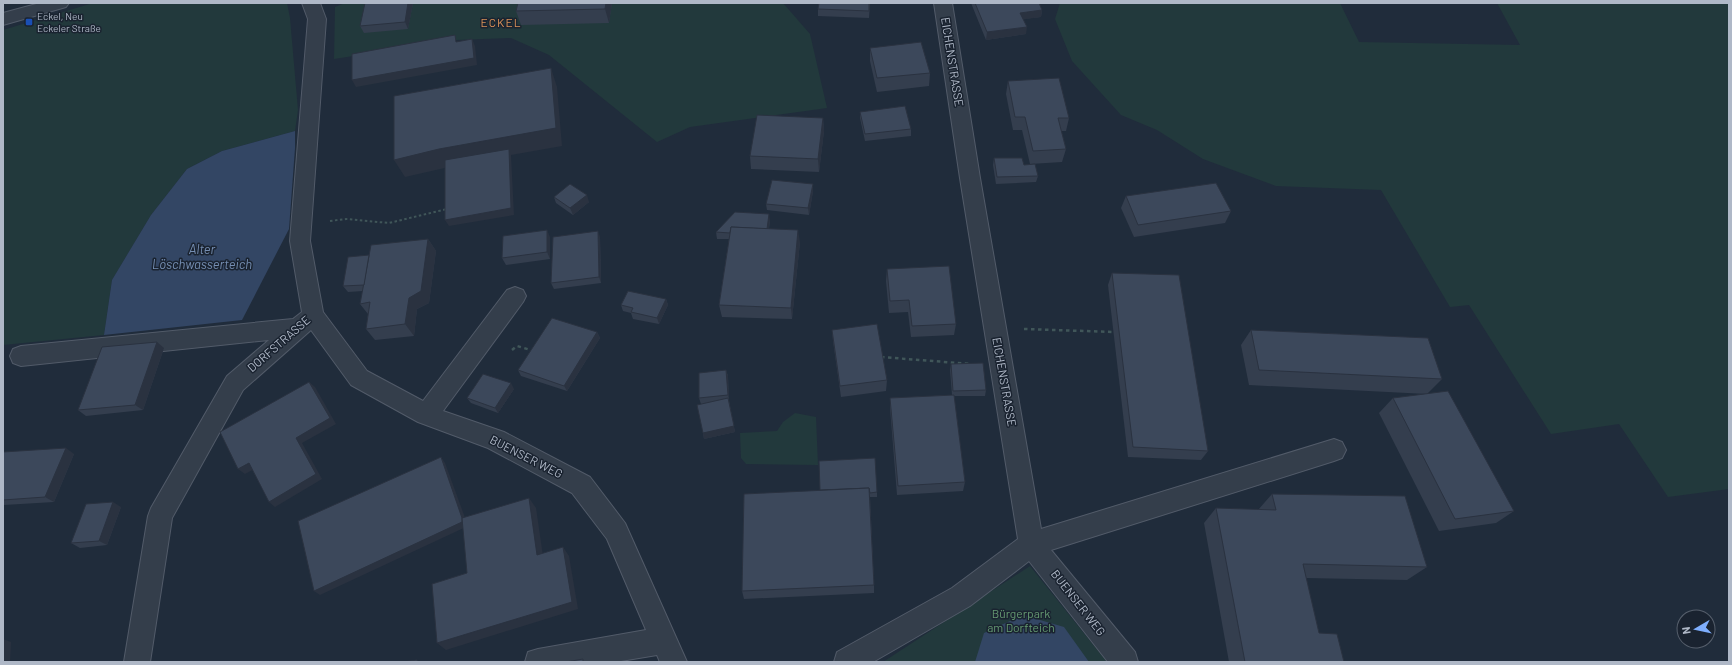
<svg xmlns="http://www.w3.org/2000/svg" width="1732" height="665" viewBox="0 0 1732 665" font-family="Barlow,sans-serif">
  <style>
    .green { fill: #22393c }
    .water { fill: #334664 }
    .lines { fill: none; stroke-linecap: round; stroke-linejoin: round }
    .minor-casing { stroke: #525b69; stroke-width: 2 }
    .path-far1 { stroke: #405659; stroke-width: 2; stroke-dasharray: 2.5 2.5; stroke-linecap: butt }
    .path { stroke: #405659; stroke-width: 2.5; stroke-dasharray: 3.5 3.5; stroke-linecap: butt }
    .minor { fill: #343e4b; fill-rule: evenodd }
    .wall { fill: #343e4e }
    .shaded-wall { fill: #2a3240 }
    .building { fill: #3c485b; stroke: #2a3240 }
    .transit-dot { fill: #1a4fb4; stroke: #1a2330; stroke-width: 1.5 }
    .labels { text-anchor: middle; stroke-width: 3; stroke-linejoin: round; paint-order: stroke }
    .far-poi-label { font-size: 10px; fill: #afb8c7; stroke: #1a2330; text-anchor: start }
    .far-quarter-label { font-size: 12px; letter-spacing: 1px; fill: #d99258; stroke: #1a2330 }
    .street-label { font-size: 12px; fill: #afb8c7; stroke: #1a2330 }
    .park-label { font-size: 12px; fill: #659a72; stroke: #1a2330 }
    .water-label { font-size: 13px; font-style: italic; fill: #758eb2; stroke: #1a2330 }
  </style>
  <rect width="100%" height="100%" fill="#202c3b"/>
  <g class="green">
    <polygon points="93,3 287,3 290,18 298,110 295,131 222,151 187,169 151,215 112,280 104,335 3,345 3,30"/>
    <polygon points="345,3 783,3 810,34 827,108 690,127 657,142 549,55 511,38 457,40 334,59 335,7"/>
    <polygon points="1060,3 1340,3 1359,42 1520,45 1497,3 1729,3 1729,489 1668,497 1619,424 1551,434 1469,305 1450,307 1381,190 1276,186 1203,159 1157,130 1121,115 1072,61 1055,19"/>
    <polygon points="795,413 816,417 818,465 746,464 741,458 740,433 777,431 783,422"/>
    <polygon points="1030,566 1107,662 883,662"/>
  </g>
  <g class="water">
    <polygon points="295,131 295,148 289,229 242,320 104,335 112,280 151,215 187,169 222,151"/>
    <polygon points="1023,615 1064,627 1089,662 975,662 984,633"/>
  </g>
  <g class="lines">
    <defs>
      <g id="minor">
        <polygon points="40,3 69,3 66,7 3,25 3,13"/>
        <polygon points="302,3 320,3 326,19 310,241 323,312 367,371 423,401 507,290 515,287 523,290 526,296 523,302 443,411 504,432 590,477 625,523 687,662 660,662 657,655 615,662 525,662 528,652 538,649 646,630 607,539 572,493 488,448 418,422 351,385 311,330 243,390 172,518 150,662 124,662 148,516 151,508 227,376 269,340 21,366 13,363 10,356 13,349 21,346 293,319 302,312 290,241 308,19"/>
        <polygon points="934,3 952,3 980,178 1041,529 1334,439 1342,442 1346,450 1342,458 1334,461 1051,550 1135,652 1138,662 1108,662 1029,561 970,606 873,662 834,662 837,652 952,588 1018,539 960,178"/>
      </g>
    </defs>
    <use href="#minor" class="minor-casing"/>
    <polyline class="path-far1" points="330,221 346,219 389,223 447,209"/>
    <g class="path">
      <polyline points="1024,329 1114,332"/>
      <polyline points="512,350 517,346 534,351"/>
      <polyline points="881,357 971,364"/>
    </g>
    <use href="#minor" class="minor"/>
  </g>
  <g class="wall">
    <polygon points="413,3 408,29 364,33 360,26"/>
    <polygon points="612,3 609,23 521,25 516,11"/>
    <polygon points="819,3 870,3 869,18 818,16 818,9"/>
    <polygon points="971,3 1039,3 1042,10 1041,17 1023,19 1026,34 986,40"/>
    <polygon points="870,48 930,73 929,86 877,92 870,61"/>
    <polygon points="1008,81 1069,118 1066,131 1061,131 1066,149 1062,162 1030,164 1022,130 1013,130 1006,94"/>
    <polygon points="860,112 911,129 911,136 865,141 860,118"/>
    <polygon points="823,118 824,131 819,172 751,169 750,156"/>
    <polygon points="994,158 1024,165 1038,176 1036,182 996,184 993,165"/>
    <polygon points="813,184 813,191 809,215 767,210 766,204"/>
    <polygon points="1126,196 1231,211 1225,223 1134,237 1121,208"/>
    <polygon points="554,197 589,202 573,215 556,203"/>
    <polygon points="770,220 769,229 800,242 792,319 722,317 719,305 729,239 717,239 716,232"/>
    <polygon points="550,237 550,259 506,265 502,258"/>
    <polygon points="600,237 601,283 554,289 551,283"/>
    <polygon points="428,239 436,251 429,303 417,309 414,336 375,340 366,329 368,314 360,304 363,291 348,292 343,286 369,255"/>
    <polygon points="887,269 956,324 954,335 911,337 908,312 889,313 886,281"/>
    <polygon points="1112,273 1208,451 1201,460 1128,457 1108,285"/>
    <polygon points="666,299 668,305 659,324 633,319 631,313 623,311 621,305"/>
    <polygon points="832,330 887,380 886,391 841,397 833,341"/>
    <polygon points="1251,330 1442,379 1427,394 1249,385 1241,345"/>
    <polygon points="597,332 600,338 567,391 521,376 518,370"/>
    <polygon points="164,348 143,410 86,416 78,410"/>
    <polygon points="951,364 986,390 985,396 954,396 965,482 963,491 897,495 890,408 890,398 952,395 950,370"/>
    <polygon points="726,370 728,376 729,401 735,432 704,439 703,433 701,404 699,398"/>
    <polygon points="514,389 498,413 471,403 467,398"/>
    <polygon points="1393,398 1514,511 1496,523 1439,531 1379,413"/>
    <polygon points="3,452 74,454 54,502 4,505 3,509"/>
    <polygon points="877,492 877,497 870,497 874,585 874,593 744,599 742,591 744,494"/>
    <polygon points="1272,494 1427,567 1407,580 1306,578 1319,633 1344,662 1229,662 1204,523 1216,508 1258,510"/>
    <polygon points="121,507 107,545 80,548 71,543"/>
  </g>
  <g class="shaded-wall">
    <polygon points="408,3 413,3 408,29 405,22"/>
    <polygon points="606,3 612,3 609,23 605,9"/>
    <polygon points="1042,10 1041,17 1019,20 1020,13"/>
    <polygon points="1027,27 1026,34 986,40 987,32"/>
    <polygon points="472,39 475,46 477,65 356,87 352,80"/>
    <polygon points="551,68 557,87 562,146 511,155 514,215 449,226 445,220 449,167 405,177 394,160"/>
    <polygon points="823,118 824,131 819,172 818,159"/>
    <polygon points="813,184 813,191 809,215 808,208"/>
    <polygon points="587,195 589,202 573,215 570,208"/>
    <polygon points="769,214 770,220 767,241 766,235"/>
    <polygon points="547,230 550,237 550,259 547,252"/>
    <polygon points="798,230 800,242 792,319 791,308"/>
    <polygon points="598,231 600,237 601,283 599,277"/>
    <polygon points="428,239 436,251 429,303 417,309 414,336 405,324 409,298"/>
    <polygon points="666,299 668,305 659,324 657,318"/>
    <polygon points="597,332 600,338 567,391 564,386"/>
    <polygon points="157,342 164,348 143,410 135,405"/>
    <polygon points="726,370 728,376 729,401 728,395"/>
    <polygon points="309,382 315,387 336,424 302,443 322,479 275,507 269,502 296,438"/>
    <polygon points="511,383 514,389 498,413 495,408"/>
    <polygon points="729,404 735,432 704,439 703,433"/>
    <polygon points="66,448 74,454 54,502 45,497"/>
    <polygon points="441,457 445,463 468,526 320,595 314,591"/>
    <polygon points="249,463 256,468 245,474 238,469"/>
    <polygon points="529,498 536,508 544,563 537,555"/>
    <polygon points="113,502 121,507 107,545 99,541"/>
    <polygon points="563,547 569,556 578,609 446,650 437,643"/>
    <polygon points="3,639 11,642 10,662 3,662"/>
  </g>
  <g class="building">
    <polygon points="365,3 408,3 405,22 360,26"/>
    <polygon points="518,3 606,3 605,9 516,11"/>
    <polygon points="819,3 869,3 869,11 818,9"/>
    <polygon points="975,3 1039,3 1042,10 1020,13 1027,27 987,32"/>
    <polygon points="455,35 456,42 472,39 474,58 352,80 352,54"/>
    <polygon points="921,42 930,73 877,78 870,48"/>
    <polygon points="551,68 556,128 439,149 394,160 394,96"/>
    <polygon points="1059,78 1069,118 1058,118 1066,149 1033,151 1025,117 1015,117 1008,81"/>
    <polygon points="905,106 911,129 865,134 860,112"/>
    <polygon points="757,115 823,118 818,159 750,156"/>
    <polygon points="509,149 511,208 445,220 445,160"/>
    <polygon points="994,158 1022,158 1024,165 1035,164 1038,176 997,177"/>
    <polygon points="772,180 813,184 808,208 766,204"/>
    <polygon points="1216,183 1231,211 1138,225 1126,196"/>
    <polygon points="570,184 587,195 570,208 554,197"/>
    <polygon points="735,212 769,214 767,229 731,227 730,233 716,232"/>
    <polygon points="731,227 798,230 791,308 719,305"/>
    <polygon points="547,230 547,252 502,258 503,236"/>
    <polygon points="598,231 599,277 551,283 553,237"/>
    <polygon points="428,239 421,291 409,298 405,324 366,329 370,302 360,304 371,245"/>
    <polygon points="369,255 364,285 343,286 348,257"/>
    <polygon points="949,266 956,324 912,326 909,300 890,301 887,269"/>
    <polygon points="1112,273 1179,275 1208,451 1133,447"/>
    <polygon points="628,291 666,299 657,318 631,312 633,308 621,305"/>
    <polygon points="552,318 597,332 564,386 518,370"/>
    <polygon points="877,324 887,380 840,386 832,330"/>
    <polygon points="1251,330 1428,338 1442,379 1259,370"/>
    <polygon points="157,342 135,405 78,410 102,347"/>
    <polygon points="983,363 986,390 953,391 951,364"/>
    <polygon points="726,370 728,395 699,398 699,373"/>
    <polygon points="483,374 511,383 495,408 467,398"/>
    <polygon points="309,382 330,418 296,438 316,474 269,502 249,463 238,469 220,432"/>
    <polygon points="1448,391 1514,511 1455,519 1393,398"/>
    <polygon points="954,395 965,482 898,486 890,398"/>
    <polygon points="728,398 734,426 703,433 697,405"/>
    <polygon points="66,448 45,497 3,500 3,452"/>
    <polygon points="441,457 462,518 462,522 314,591 298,521"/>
    <polygon points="875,458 877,492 870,493 869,488 820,490 819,461"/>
    <polygon points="869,488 874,585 742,591 744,494"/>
    <polygon points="1272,494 1405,496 1427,567 1303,564 1319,633 1337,634 1344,662 1245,662 1216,508 1276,510"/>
    <polygon points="529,498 537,555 563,547 572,602 437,643 432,584 467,573 462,518"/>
    <polygon points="113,502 99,541 71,543 86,504"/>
    <polygon points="583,659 583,662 566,662"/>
    <polygon points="417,660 417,662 403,662"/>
  </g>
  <rect class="transit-dot" x="25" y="18" width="8" height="8" rx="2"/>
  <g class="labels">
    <g class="far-poi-label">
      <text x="37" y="20">Eckel, Neu<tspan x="37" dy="12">Eckeler Straße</tspan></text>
    </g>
    <g class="far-quarter-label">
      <text x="501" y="27">ECKEL</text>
    </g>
    <g class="street-label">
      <text transform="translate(952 62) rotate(81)" y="4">EICHENSTRASSE</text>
      <text transform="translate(279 344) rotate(-41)" y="4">DORFSTRASSE</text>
      <text transform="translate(1004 382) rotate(80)" y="4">EICHENSTRASSE</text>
      <text transform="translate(526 457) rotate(27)" y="4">BUENSER WEG</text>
      <text transform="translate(1078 603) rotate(52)" y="4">BUENSER WEG</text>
    </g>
    <g class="park-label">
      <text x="1021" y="618">Bürgerpark<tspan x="1021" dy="14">am Dorfteich</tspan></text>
    </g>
    <g class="water-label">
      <text x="202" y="254">Alter<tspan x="202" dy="15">Löschwasserteich</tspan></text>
    </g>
  </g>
  <rect width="1732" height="665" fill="none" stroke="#afb8c7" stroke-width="8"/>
  <g transform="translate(1696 629) rotate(261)"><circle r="19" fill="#1a2330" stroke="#565f6c"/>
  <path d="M0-3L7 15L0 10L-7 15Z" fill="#7eaefd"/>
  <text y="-6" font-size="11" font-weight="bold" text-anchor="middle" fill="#afb8c7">N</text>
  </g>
</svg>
